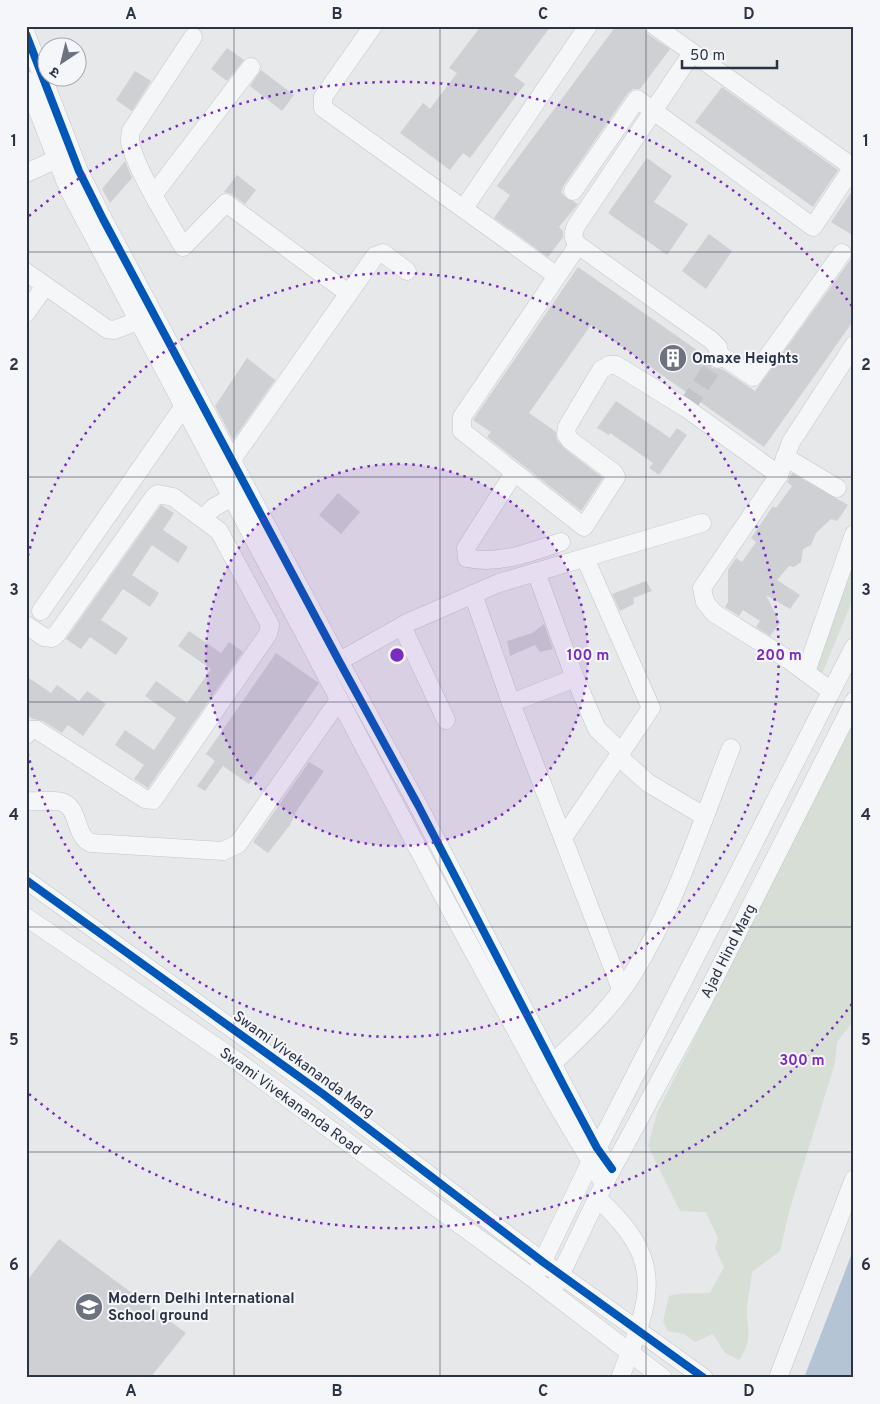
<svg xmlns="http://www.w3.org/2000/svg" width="880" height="1404" viewBox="0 0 880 1404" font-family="Overpass,'Noto Sans Devanagari',sans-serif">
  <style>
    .green { fill: #d6ded6 }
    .water { fill: #b4c4d5 }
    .building { fill: #ced0d3 }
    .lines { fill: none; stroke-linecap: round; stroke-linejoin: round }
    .minor-tunnel { stroke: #c1c4c9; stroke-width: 18; stroke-dasharray: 18 9; stroke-linecap: butt }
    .minor-casing { stroke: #c4c6c8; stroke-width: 19 }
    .minor { stroke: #f5f6f7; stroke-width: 18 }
    .cycleway-casing { stroke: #f4f6f9; stroke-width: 11 }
    .cycleway { stroke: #0057b8; stroke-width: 8 }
    .grid { fill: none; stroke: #2b3445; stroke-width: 1; stroke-opacity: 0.55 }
    .ring { fill: none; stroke: #7b2cbf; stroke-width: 2.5; stroke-dasharray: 2.5 5 }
    .labels { text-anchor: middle; stroke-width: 4; stroke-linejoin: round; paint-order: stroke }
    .poi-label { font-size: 15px; font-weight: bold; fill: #2b3445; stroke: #f4f6f9; text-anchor: start }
    .street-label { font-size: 15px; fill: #2b3445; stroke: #f4f6f9 }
    .centre { fill: #7b2cbf; stroke: #f4f6f9; stroke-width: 2.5 }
    .ring-label { font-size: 15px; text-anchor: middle; font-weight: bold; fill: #7b2cbf; stroke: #f4f6f9; stroke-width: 4; stroke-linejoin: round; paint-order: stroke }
    .neatline { fill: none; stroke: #2b3445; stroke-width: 2 }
    .grid-label { font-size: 16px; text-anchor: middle; font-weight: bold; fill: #2b3445 }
  </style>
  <rect width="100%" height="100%" fill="#e6e8ea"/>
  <g class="green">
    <polygon points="854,557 854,597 821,676 816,672"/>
    <path d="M 854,719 L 854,1020 L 837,1042 L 835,1063 L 790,1208 L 780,1251 L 752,1272 C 751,1284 748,1295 747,1307 C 746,1329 754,1339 739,1360 L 725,1353 L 713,1334 L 695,1342 L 684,1334 L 668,1331 L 663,1321 L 669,1296 C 681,1292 697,1294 710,1293 L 724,1267 L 715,1248 L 718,1238 L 706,1212 L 680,1211 L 648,1146 L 657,1113 Z"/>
  </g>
  <polygon class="water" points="854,1248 854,1378 804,1378"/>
  <g class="building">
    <polygon points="481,26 551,26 514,76 525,84 470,158 463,153 450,170 400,133 423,103 430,109 457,73 449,68"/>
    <polygon points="616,26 642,26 649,35 670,49 640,89 633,89 628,93 564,185 561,192 564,196 578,204 559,227 563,231 563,237 548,257 494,218 510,195 497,186"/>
    <polygon points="227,48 244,60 227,81 211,69"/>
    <polygon points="261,70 294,95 282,111 250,86"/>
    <polygon points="135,71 151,81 132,111 116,100"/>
    <polygon points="722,87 838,170 813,207 695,122"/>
    <polygon points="647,158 672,176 654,202 688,224 667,255 608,213"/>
    <polygon points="125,161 132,178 110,203 102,189"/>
    <polygon points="237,175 256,190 245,204 232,194 224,192"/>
    <polygon points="854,188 854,236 831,222"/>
    <polygon points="709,234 732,251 706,289 682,271"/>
    <polygon points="854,251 854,320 764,447 591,325 529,413 556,432 557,440 564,448 603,478 581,511 487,437 491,432 473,420 578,267 707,357 712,368 722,369 755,391 851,259"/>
    <polygon points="247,358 275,380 233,440 215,406"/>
    <polygon points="616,401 670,438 677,428 687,435 659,475 649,468 653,463 610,433 609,435 597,428"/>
    <polygon points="792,473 848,505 837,521 831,519 816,533 811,545 803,549 801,562 794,567 789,566 777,580 800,595 790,609 766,595 780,623 770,636 756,627 760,621 743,610 739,616 725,607 728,602 728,570 736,558 742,562 756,542 751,538 773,506 776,508 792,486 787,482"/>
    <polygon points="338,493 360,512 341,534 319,515"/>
    <polygon points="161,505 174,513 163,530 188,547 178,563 152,545 132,575 159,593 150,607 123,589 101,620 128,638 116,655 90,637 81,649 66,639"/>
    <polygon points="646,581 652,591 633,598 634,604 620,611 612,594"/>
    <polygon points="544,624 553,649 540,652 535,645 510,656 507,641 532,633"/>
    <polygon points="189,631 221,653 229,642 243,652 148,788 134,779 144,765 115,745 125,730 154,750 176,718 145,696 156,681 187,703 211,669 178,646"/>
    <polygon points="276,653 319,683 249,784 223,766 205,791 197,786 215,761 206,754"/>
    <polygon points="26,676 51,693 57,685 79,701 87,691 106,704 83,736 68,725 62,733 43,721 33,719 26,715"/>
    <polygon points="309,762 324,771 297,810 290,825 268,853 253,842"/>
    <polygon points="59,1239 186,1333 150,1378 26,1378 26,1282"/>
  </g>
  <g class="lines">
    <polyline class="minor-tunnel" points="686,408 718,359"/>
    <defs>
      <g id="minor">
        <polyline points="373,26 323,97 323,108 557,276"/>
        <polyline points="655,26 854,168"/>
        <polyline points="26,34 79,171 103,219 339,661 418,805 566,1090 597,1148 612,1169"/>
        <path d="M 193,37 L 131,131 C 130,136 129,141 131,146 C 141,179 166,216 183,247 L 226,203 L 348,293"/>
        <path d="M 692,53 L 576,226 C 573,233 572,238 578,245 L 711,340 L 718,347 L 718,359"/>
        <polyline points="26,80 68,188 447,903 554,1100 604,1184"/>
        <polyline points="26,173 66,155"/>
        <polyline points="573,191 637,99 813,227 853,167"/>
        <polyline points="154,194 251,67"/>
        <polyline points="464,208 588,26"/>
        <polyline points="578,245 462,417 462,431 584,527 616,477 614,473 570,440 566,434 567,427 601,370 609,365 616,365 686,408 779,475"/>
        <polyline points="26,272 107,329 114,330 138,321"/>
        <polyline points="26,313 45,286"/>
        <polyline points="719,354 753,377 842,253"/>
        <polyline points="785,457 837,488"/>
        <polyline points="231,461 375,256 383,253 407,271"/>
        <path d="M 514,473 L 466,548 L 467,558 C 499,565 531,552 561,542"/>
        <polyline points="204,518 213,508 232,497"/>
        <polyline points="473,594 511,703 621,989"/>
        <polyline points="41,611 184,406 192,404"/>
        <polyline points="26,625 44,637 52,638 56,635 154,497 158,494 173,497 219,531 270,625 268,634 153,800 145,799 37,730 30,730 26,735"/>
        <polyline points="402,626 446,720"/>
        <polyline points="329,667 407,623 499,583 702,523"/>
        <polyline points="806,672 854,534"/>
        <polyline points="575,678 597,729 621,752"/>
        <polyline points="831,691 789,660 714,613 705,602 702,588 779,475 791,442 854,345"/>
        <polyline points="511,703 575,678 536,572"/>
        <polyline points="618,756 648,783 704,816"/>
        <path d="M 26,801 C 37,802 52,799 62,802 C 80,808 74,836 91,843 L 223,851 L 238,844 L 339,700"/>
        <polyline points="563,838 651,708 585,558"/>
        <polyline points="26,880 323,1094 543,1262 704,1378"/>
        <polyline points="26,917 237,1061 534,1279 663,1378"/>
        <path d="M 553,1063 C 582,1035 613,1007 634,972 C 675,906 702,821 731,748"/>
        <path d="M 597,1198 C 668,1262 651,1298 620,1378"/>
        <polyline points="538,1271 590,1163 854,647"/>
        <polyline points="555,1286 605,1182 703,1001 854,701"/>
        <polyline points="778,1378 854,1179"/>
      </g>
    </defs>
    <use href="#minor" class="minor-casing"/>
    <use href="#minor" class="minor"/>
    <defs>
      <g id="cycleway">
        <polyline points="26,34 79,171 103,219 339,661 418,805 566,1090 597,1148 612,1169"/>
        <polyline points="26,880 323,1094 543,1262 704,1378"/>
      </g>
    </defs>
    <use href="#cycleway" class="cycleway-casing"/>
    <use href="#cycleway" class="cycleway"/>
  </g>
  <path class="grid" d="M 234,26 L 234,1378M 440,26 L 440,1378M 646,26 L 646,1378M 26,252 L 854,252M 26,477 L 854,477M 26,702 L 854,702M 26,927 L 854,927M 26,1152 L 854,1152"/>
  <circle cx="397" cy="655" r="191" fill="#7b2cbf" fill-opacity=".12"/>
  <g class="ring">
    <circle cx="397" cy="655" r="191"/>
    <path d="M26 563A382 382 0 1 1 26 747"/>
    <path d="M852 1004A573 573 0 0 1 29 1094M29 216A573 573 0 0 1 852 306"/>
  </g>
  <defs>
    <symbol id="building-disc" viewBox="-11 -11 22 22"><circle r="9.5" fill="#6c737f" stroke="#f4f6f9"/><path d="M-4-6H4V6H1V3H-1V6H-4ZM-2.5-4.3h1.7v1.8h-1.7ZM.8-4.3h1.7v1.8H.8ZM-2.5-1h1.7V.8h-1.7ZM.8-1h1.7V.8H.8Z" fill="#fff"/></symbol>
    <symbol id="school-disc" viewBox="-11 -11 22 22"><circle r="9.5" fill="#6c737f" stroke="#f4f6f9"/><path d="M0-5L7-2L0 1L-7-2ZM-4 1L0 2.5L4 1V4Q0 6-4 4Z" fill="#fff"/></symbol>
  </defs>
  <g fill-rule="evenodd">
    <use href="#building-disc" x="657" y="342" width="32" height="32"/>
    <use href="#school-disc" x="73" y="1291" width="32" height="32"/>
  </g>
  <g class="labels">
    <g class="poi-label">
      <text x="692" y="363">Omaxe Heights</text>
      <text x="108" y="1303">Modern Delhi International<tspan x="108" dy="17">School ground</tspan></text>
    </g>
    <g class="street-label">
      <text transform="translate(728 951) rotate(-63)" y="5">Ajad Hind Marg</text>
      <text transform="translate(304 1064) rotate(36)" y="5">Swami Vivekananda Marg</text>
      <text transform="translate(291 1101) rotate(36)" y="5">Swami Vivekananda Road</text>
    </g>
  </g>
  <circle cx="397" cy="655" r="8" class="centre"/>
  <g class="ring-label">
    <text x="588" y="660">100 m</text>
    <text x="779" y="660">200 m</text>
    <text x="802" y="1065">300 m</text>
  </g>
  <rect width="880" height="1404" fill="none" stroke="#f4f6f9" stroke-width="55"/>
  <g transform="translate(62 62) rotate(215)"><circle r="24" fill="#f4f6f9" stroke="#a4a8b1"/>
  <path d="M0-4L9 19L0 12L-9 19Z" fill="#6c737f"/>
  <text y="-8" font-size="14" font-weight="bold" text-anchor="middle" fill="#2b3445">उ</text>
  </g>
  <path d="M682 60v8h95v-8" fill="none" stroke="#2b3445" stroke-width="2.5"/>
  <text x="690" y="60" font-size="15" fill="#2b3445" stroke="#f4f6f9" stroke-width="4" paint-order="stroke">50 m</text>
  <rect x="28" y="28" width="824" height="1348" class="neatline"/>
  <g class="grid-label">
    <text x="131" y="19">A</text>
    <text x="337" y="19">B</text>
    <text x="543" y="19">C</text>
    <text x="749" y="19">D</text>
    <text x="14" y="146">1</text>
    <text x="866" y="146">1</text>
    <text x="14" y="370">2</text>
    <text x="866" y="370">2</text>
    <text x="14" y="595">3</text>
    <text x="866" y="595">3</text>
    <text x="14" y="820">4</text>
    <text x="866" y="820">4</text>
    <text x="14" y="1045">5</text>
    <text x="866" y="1045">5</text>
    <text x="14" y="1270">6</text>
    <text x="866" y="1270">6</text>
    <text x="131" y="1396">A</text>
    <text x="337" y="1396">B</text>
    <text x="543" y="1396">C</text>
    <text x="749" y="1396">D</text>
  </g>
</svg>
